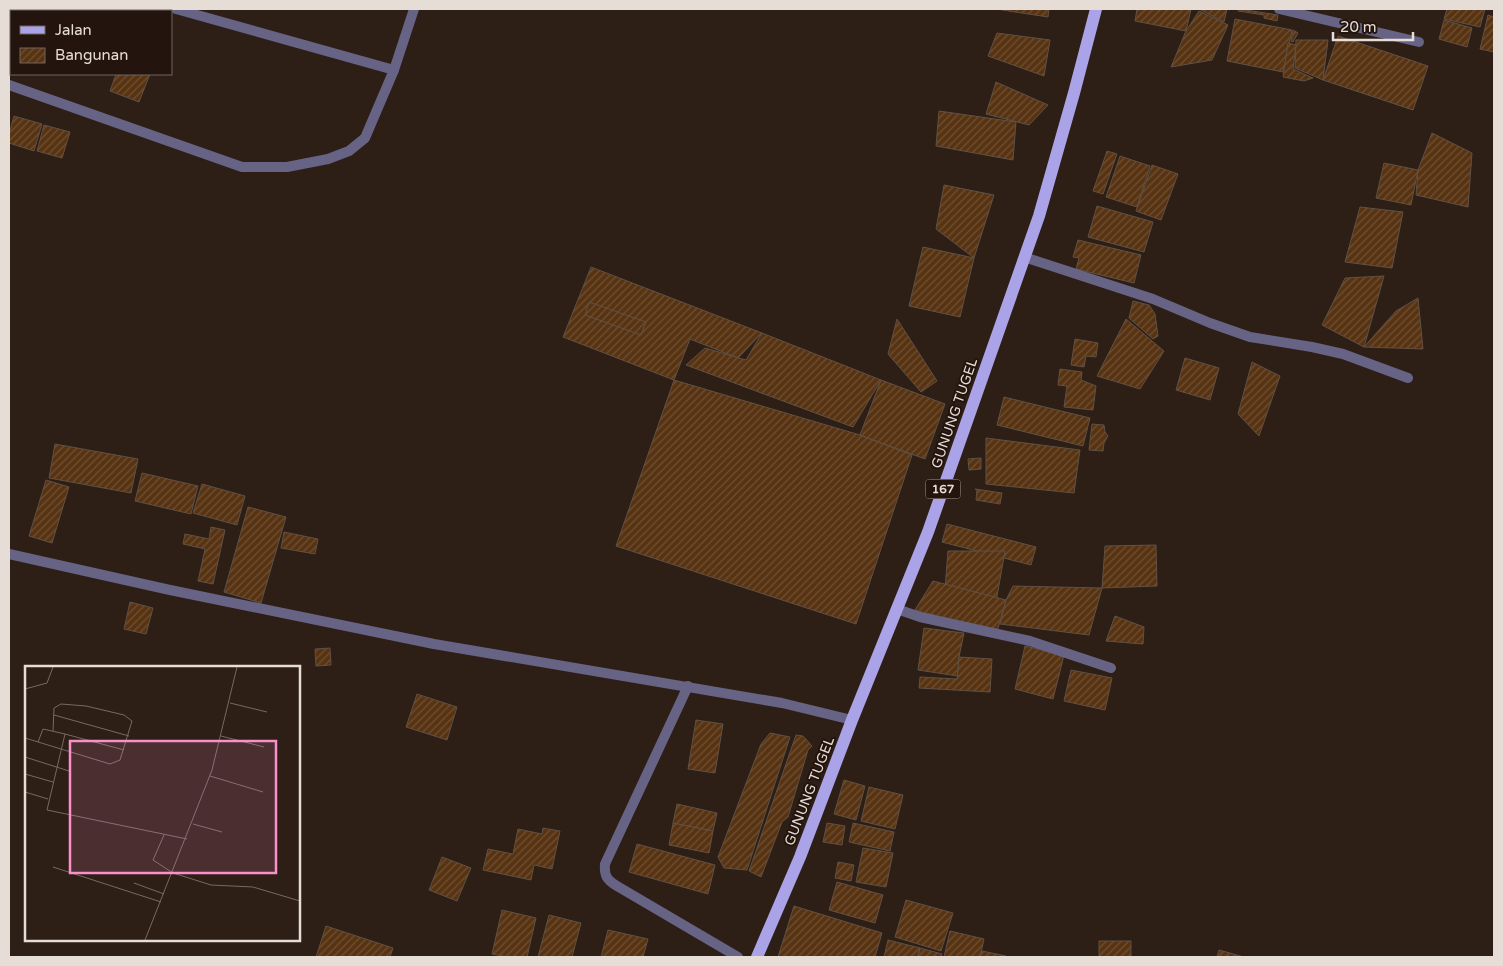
<svg xmlns="http://www.w3.org/2000/svg" width="1503" height="966" viewBox="0 0 1503 966" font-family="'Varela Round',sans-serif">
  <style>
    .building { fill: url(#building-hatch); stroke: #605145 }
    .lines { fill: none; stroke-linecap: round; stroke-linejoin: round }
    .minor { stroke: #666384; stroke-width: 10 }
    .primary { stroke: #aba3e7; stroke-width: 12 }
    .labels { text-anchor: middle; stroke-width: 4; stroke-linejoin: round; paint-order: stroke }
    .shield { fill: #23150d; stroke: #aca19a; stroke-width: 1 }
    .shield-label { font-size: 12px; font-weight: bold; fill: #e7ddd7 }
    .street-label { font-size: 14px; fill: #e7ddd7; stroke: #23150d }
    .inset-road { fill: none; stroke: #776a63; stroke-width: 1 }
    .view { fill: #f890ca; fill-opacity: 0.15; stroke: #f890ca; stroke-width: 2.5 }
    .inset-edge { fill: none; stroke: #e7ddd7; stroke-width: 2.5 }
  </style>
  <defs>
    <pattern id="building-hatch" width="6" height="6" patternUnits="userSpaceOnUse" patternTransform="scale(1.25)"><rect width="6" height="6" fill="#573312"/><path d="M-1 1l2-2M0 6l6-6M5 7l2-2" fill="none" stroke="#6f5034"/></pattern>
  </defs>
  <rect width="100%" height="100%" fill="#2d1e16"/>
  <g class="building">
    <polygon points="9,9 42,9 41,11 11,11 11,21 9,20"/>
    <polygon points="996,9 1049,9 1048,17"/>
    <polygon points="1137,9 1191,9 1186,31 1135,21"/>
    <polygon points="1199,9 1227,9 1224,22"/>
    <polygon points="1239,9 1278,15 1277,21 1264,18 1264,15 1238,11"/>
    <polygon points="1447,9 1485,9 1480,27 1444,19"/>
    <polygon points="1199,11 1228,25 1212,60 1171,67 1186,31"/>
    <polygon points="1488,15 1494,17 1494,52 1480,49"/>
    <polygon points="1235,19 1292,30 1283,72 1227,61"/>
    <polygon points="1444,20 1472,28 1467,47 1439,39"/>
    <polygon points="1293,30 1298,33 1293,42 1291,41"/>
    <polygon points="9,32 11,32 11,63 9,62"/>
    <polygon points="997,33 1050,40 1044,76 988,56"/>
    <polygon points="1338,36 1428,66 1413,110 1323,80"/>
    <polygon points="1296,40 1328,40 1323,80 1295,68"/>
    <polygon points="1288,43 1296,45 1293,69 1313,78 1304,81 1283,77"/>
    <polygon points="116,74 150,74 139,102 110,91"/>
    <polygon points="996,82 1048,105 1029,125 986,114"/>
    <polygon points="939,111 1016,122 1013,160 936,146"/>
    <polygon points="14,116 42,124 34,151 9,143 9,134"/>
    <polygon points="44,125 70,132 62,158 37,151"/>
    <polygon points="1432,133 1472,153 1468,207 1416,195 1418,170"/>
    <polygon points="1107,151 1117,154 1103,194 1093,191"/>
    <polygon points="1120,156 1150,166 1137,207 1106,197"/>
    <polygon points="1384,163 1418,170 1411,205 1376,198"/>
    <polygon points="1152,165 1178,174 1161,220 1136,211"/>
    <polygon points="944,185 994,195 974,258 936,229"/>
    <polygon points="1097,206 1153,222 1144,252 1088,237"/>
    <polygon points="1360,207 1403,212 1392,268 1345,262"/>
    <polygon points="1078,240 1141,255 1134,283 1076,269 1079,258 1073,257"/>
    <polygon points="923,247 974,258 960,317 909,306"/>
    <polygon points="591,267 762,333 738,358 690,339 674,380 563,337"/>
    <polygon points="1384,276 1364,347 1322,325 1345,278"/>
    <polygon points="1418,298 1423,349 1364,347 1396,311"/>
    <polygon points="1133,301 1149,305 1155,314 1158,336 1153,339 1129,318"/>
    <polygon points="589,302 646,322 641,335 585,315"/>
    <polygon points="897,319 937,381 921,392 888,354"/>
    <polygon points="1126,319 1164,351 1140,389 1097,376"/>
    <polygon points="762,333 881,380 853,427 686,365 705,348 746,360"/>
    <polygon points="1075,339 1098,343 1096,357 1086,356 1084,367 1071,365"/>
    <polygon points="1185,358 1219,368 1210,400 1176,390"/>
    <polygon points="1252,362 1280,376 1259,436 1238,414"/>
    <polygon points="1060,369 1082,372 1081,380 1096,386 1093,410 1064,407 1067,386 1058,385"/>
    <polygon points="674,380 860,435 912,455 856,624 616,546"/>
    <polygon points="881,380 945,404 925,459 860,435"/>
    <polygon points="1004,397 1090,418 1083,446 997,425"/>
    <polygon points="1092,424 1104,425 1105,432 1108,436 1104,443 1103,451 1089,450"/>
    <polygon points="986,438 1080,450 1074,493 986,484"/>
    <polygon points="55,444 138,459 131,493 49,478"/>
    <polygon points="981,458 981,469 969,470 968,459"/>
    <polygon points="142,473 198,486 191,514 135,501"/>
    <polygon points="46,480 69,487 52,543 29,536"/>
    <polygon points="202,484 245,496 237,525 193,513"/>
    <polygon points="975,489 1002,493 1000,504 976,500 977,490"/>
    <polygon points="248,507 286,517 261,603 224,592"/>
    <polygon points="947,524 1036,547 1031,565 942,542"/>
    <polygon points="211,527 225,530 213,584 198,581 205,549 183,544 185,534 209,539"/>
    <polygon points="284,532 318,539 315,554 281,548"/>
    <polygon points="1156,545 1157,586 1102,588 1105,546"/>
    <polygon points="948,551 1005,551 996,602 945,589"/>
    <polygon points="933,581 1006,600 997,632 915,610"/>
    <polygon points="1013,586 1102,588 1089,635 1000,624 1006,600"/>
    <polygon points="130,602 153,608 146,634 124,629"/>
    <polygon points="1115,616 1144,627 1143,644 1106,641"/>
    <polygon points="924,628 964,633 959,657 958,676 918,670"/>
    <polygon points="1025,646 1064,655 1053,699 1015,689"/>
    <polygon points="330,648 331,665 316,666 315,649"/>
    <polygon points="959,657 992,659 990,692 919,688 920,677 957,679"/>
    <polygon points="1071,670 1112,678 1105,710 1064,701"/>
    <polygon points="417,694 457,707 447,740 406,727"/>
    <polygon points="696,720 723,724 715,773 688,769"/>
    <polygon points="770,733 790,737 747,870 724,868 718,857 761,744"/>
    <polygon points="796,735 803,736 812,746 808,750 788,817 782,822 761,877 749,871"/>
    <polygon points="844,780 865,786 856,820 834,814"/>
    <polygon points="869,787 903,795 895,829 861,821"/>
    <polygon points="677,804 717,813 713,831 673,823"/>
    <polygon points="673,823 713,831 709,853 669,845"/>
    <polygon points="827,823 845,826 842,845 823,842"/>
    <polygon points="853,823 894,832 890,851 849,842"/>
    <polygon points="543,828 560,831 552,869 534,865 531,880 483,870 488,849 513,854 518,829 542,834"/>
    <polygon points="637,844 715,865 708,894 629,872"/>
    <polygon points="863,848 893,853 886,887 856,882"/>
    <polygon points="442,857 471,868 457,901 429,890"/>
    <polygon points="838,862 854,865 851,881 835,878"/>
    <polygon points="837,882 883,895 875,923 829,910"/>
    <polygon points="906,900 953,913 941,951 895,937"/>
    <polygon points="794,906 882,933 875,957 778,957"/>
    <polygon points="502,910 536,918 527,957 508,957 492,954"/>
    <polygon points="549,915 581,923 572,957 538,957"/>
    <polygon points="326,926 393,948 390,957 316,957"/>
    <polygon points="608,930 648,939 643,957 601,957"/>
    <polygon points="950,931 984,939 980,957 944,957"/>
    <polygon points="888,940 920,948 918,957 884,957"/>
    <rect x="1099" y="941" width="32" height="16"/>
    <polygon points="920,948 942,954 941,957 918,957"/>
    <polygon points="1219,950 1244,957 1217,957"/>
    <polygon points="982,951 1006,956 1006,957 980,957"/>
  </g>
  <g class="lines">
    <g class="minor">
      <polyline points="176,9 394,70"/>
      <polyline points="1279,9 1419,42"/>
      <polyline points="9,85 242,167 287,167 328,159 349,151 365,138 394,70 414,9"/>
      <polyline points="1024,257 1153,299 1210,323 1250,337 1312,347 1343,354 1408,378"/>
      <polyline points="9,554 170,590 434,644 782,703 852,720"/>
      <polyline points="897,609 920,617 1030,641 1111,668"/>
      <path d="M 688,686 L 605,864 C 604,876 607,880 617,886 L 738,957"/>
    </g>
    <polyline class="primary" points="757,957 800,857 852,720 928,532 1039,216 1074,93 1096,9"/>
  </g>
  <g class="labels">
    <rect class="shield" x="925.5" y="479.5" width="35" height="19" rx="4"/>
    <g class="shield-label">
      <text x="943" y="493">167</text>
    </g>
    <g class="street-label">
      <text transform="translate(954 413) rotate(-71)" y="5">GUNUNG TUGEL</text>
      <text transform="translate(809 791) rotate(-69)" y="5">GUNUNG TUGEL</text>
    </g>
  </g>
  <g transform="translate(25 666)">
    <rect width="275" height="275" fill="#2d1e16"/>
    <path class="inset-road" d="M 0,23 L 22,17 L 28,1M 205,37 L 242,46M 29,49 L 104,70M 196,70 L 239,81M 0,72 L 85,98 L 95,94 L 107,55 L 99,49 L 61,40 L 36,38 L 29,42 L 28,65M 13,76 L 18,63 L 40,68M 99,84 L 40,68 L 22,144 L 162,173M 0,91 L 44,105M 0,108 L 28,116M 185,110 L 238,126M 0,126 L 23,133M 168,158 L 197,166M 139,169 L 128,194 L 148,207 L 186,219 L 228,221 L 275,235M 28,201 L 136,236M 109,217 L 139,228M 120,274 L 187,104 L 212,1"/>
    <path class="view" d="M 45,75 L 251,75 L 251,207 L 45,207 Z"/>
    <rect width="275" height="275" class="inset-edge"/>
  </g>
  <rect width="1503" height="966" fill="none" stroke="#e7ddd7" stroke-width="20"/>
  <rect x="10" y="10" width="162" height="65" fill="#23150d" stroke="#71655e"/>
  <rect x="20" y="26" width="25" height="8" fill="#aba3e7" stroke="#71655e"/>
  <text x="55" y="35" font-size="15" fill="#e7ddd7">Jalan</text>
  <rect x="20" y="48" width="25" height="15" fill="url(#building-hatch)" stroke="#71655e"/>
  <text x="55" y="60" font-size="15" fill="#e7ddd7">Bangunan</text>
  <path d="M1333 32v8h80v-8" fill="none" stroke="#e7ddd7" stroke-width="2.5"/>
  <text x="1340" y="32" font-size="15" fill="#e7ddd7" stroke="#23150d" stroke-width="4" paint-order="stroke">20 m</text>
</svg>
